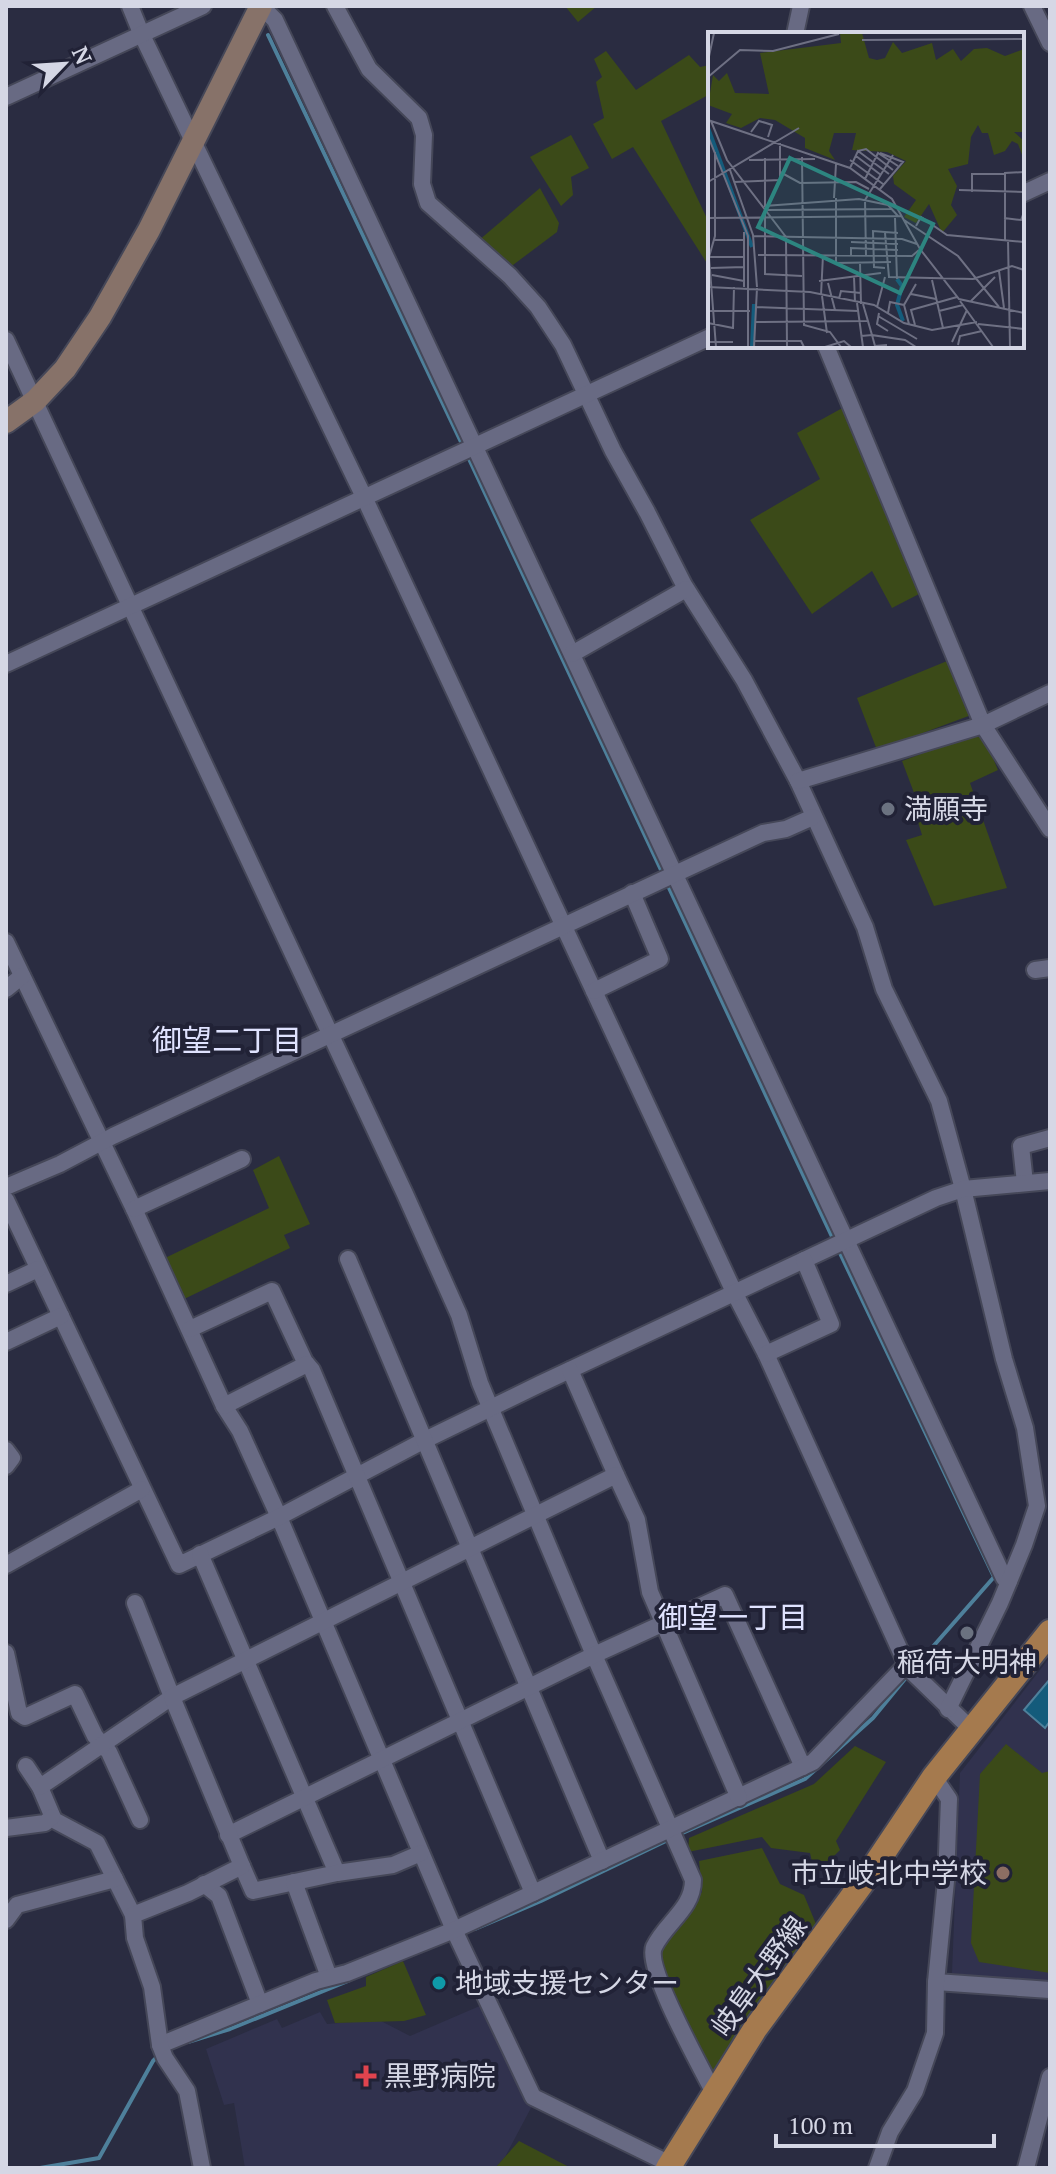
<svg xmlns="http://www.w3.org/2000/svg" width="1056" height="2174" viewBox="0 0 1056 2174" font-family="'PT Serif','Noto Sans JP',serif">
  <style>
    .built { fill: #31324e }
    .green { fill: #3b4a18 }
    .water { fill: #145b7b; stroke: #4e809b; stroke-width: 2 }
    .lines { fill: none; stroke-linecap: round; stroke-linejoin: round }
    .stream { stroke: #4e809b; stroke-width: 4 }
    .street-casing { stroke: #454758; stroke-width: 20 }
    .secondary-casing { stroke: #454758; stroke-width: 26 }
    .primary-casing { stroke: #454758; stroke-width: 28 }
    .street { stroke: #686a83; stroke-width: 16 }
    .secondary { stroke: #877269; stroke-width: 22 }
    .primary { stroke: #a57a4e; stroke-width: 24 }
    .worship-dot { fill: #6b7280; stroke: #212236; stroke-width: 3 }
    .education-dot { fill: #8d6e63; stroke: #212236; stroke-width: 3 }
    .culture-dot { fill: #0f9aa8; stroke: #212236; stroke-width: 3 }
    .health-dot { fill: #e0444e; stroke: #212236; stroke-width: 3 }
    .labels { text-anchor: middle; stroke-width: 8; stroke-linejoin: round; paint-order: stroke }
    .poi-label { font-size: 28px; fill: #d5d7e5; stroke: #212236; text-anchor: start }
    .street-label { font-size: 28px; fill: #d5d7e5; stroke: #212236 }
    .neighbourhood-label { font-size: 30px; fill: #dfe2fe; stroke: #212236 }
    .inset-river { fill: none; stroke: #145b7b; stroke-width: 4 }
    .inset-road { fill: none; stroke: #6e7083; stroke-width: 2 }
    .view { fill: #2d8580; fill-opacity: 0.15; stroke: #2d8580; stroke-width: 4 }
    .inset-edge { fill: none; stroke: #d5d7e5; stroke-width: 4 }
  </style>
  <rect width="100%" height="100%" fill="#2a2c41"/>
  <g class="built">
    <polygon points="1050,1657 1050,1984 952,1973 960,1773"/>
    <polygon points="482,2005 532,2106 505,2157 495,2168 245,2168 234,2103 224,2105 206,2049 277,2019 282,2028 320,2012 327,2024 379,2020 410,2036"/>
  </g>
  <g class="green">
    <polygon points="565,6 597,6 578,22"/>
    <polygon points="606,51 636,90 689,55 700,67 710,65 710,94 661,121 710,225 710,268 633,147 612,159 593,124 604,118 596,82 602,77 594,59"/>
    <polygon points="571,135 589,168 571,177 573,195 561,206 530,157"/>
    <polygon points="540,188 559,223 557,232 509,268 478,241"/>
    <polygon points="846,406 921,593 892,608 872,571 812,614 750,520 820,479 797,433"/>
    <polygon points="952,659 974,714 877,750 857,698"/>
    <polygon points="972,735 985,739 998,770 970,783 1007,888 934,906 906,840 922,835 914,809 919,806 902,761"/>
    <polygon points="279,1156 310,1224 284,1235 290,1248 180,1301 165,1258 269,1208 253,1170"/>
    <polygon points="1006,1744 1042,1773 1050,1771 1050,1973 979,1962 971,1943 980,1774"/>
    <polygon points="855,1746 886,1762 836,1841 840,1850 815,1875 810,1853 771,1848 762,1837 688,1852 689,1838 814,1784"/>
    <polygon points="762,1848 780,1884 804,1895 816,1924 713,2077 657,1955 702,1892 699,1861"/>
    <polygon points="403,1961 426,2015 404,2021 335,2023 327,2000 366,1986 366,1977"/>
    <polygon points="519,2141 571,2168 495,2168"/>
  </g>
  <polygon class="water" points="1050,1679 1050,1721 1045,1728 1024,1710"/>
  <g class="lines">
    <g class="stream">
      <polyline points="268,35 461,442"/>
      <polyline points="469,459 661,870"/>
      <polyline points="669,888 834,1241"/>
      <polyline points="838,1249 994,1577 915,1667"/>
      <polyline points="678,1835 805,1779 873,1718 909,1674"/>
      <polyline points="475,1929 541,1901 670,1839"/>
      <polyline points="188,2042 230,2029 348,1981"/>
      <polyline points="40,2168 99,2158 153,2061 159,2055"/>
    </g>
    <defs>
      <g id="street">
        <polyline points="130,6 141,33 364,497 734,1292 766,1354 908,1668 971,1729"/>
        <polyline points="261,6 275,20 1004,1578 1009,1581"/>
        <polyline points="335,6 369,69 419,118 424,135 422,184 428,203 510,276 538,307 563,345 613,451 647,512 684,585 744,680 798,781 865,927 884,989 939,1101 963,1189 1004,1359 1025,1428 1037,1506 1024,1545 1000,1603 948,1709"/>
        <polyline points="1032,6 1050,43"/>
        <polyline points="795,34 801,6"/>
        <polyline points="6,97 203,6"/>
        <polyline points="1022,194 1050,181"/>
        <path d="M 6,340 L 405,1194 L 459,1315 L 480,1383 L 594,1655 L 693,1880 C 693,1909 666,1922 654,1947 C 645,1968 702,2069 714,2093"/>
        <polyline points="826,346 983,725 1050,829"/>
        <polyline points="572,654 686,589"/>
        <polyline points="6,664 710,337"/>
        <polyline points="798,781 983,725 1050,693"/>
        <polyline points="6,942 134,1209 224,1406 240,1431 279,1517 454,1930 533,2097 670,2164"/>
        <polyline points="1035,970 1050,968"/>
        <polyline points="6,989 22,976"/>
        <polyline points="594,991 660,959 632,893"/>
        <polyline points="1025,1183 1021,1146 1050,1138"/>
        <polyline points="6,1187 60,1164 113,1136 763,833 786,829 813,817"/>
        <polyline points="6,1200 179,1565 279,1517 425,1440 540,1384 936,1198 963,1189 1050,1181"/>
        <polyline points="134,1209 242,1159"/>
        <polyline points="348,1259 602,1861"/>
        <polyline points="6,1284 38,1269"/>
        <polyline points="190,1329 272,1291 305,1362 312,1370 533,1893"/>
        <polyline points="6,1342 61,1316"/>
        <polyline points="766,1354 831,1324 804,1260"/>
        <polyline points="570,1370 616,1475"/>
        <polyline points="224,1406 307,1364"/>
        <polyline points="6,1450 12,1458 6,1466"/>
        <polyline points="200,1554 337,1873"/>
        <polyline points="6,1565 142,1489"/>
        <polyline points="6,1653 19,1713 25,1717 75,1694 95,1736 109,1752 140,1820"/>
        <polyline points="26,1766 40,1787 54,1820 97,1843 133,1915"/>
        <polyline points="40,1787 172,1697 135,1603"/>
        <polyline points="6,1828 45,1823 52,1817"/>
        <polyline points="228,1835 594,1655 725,1595 803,1767"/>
        <polyline points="242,1866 253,1891 337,1873 393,1865 421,1853"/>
        <polyline points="294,1882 329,1977"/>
        <polyline points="204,1884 219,1896 260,2004"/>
        <polyline points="6,1920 17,1905 115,1879"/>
        <polyline points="936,1982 1050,1990"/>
        <polyline points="160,2045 316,1981 347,1973 454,1930 813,1762 907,1664"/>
        <polyline points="202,2168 187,2091 165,2058 160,2045 152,1987 135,1938 133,1915 188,1893 242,1866 172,1697 616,1475 637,1520 650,1592 739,1798"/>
        <polyline points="877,2168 890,2132 915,2091 935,2033 936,1982 946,1881 949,1799 934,1777"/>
        <polyline points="1026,2168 1050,2077"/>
      </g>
      <polyline id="secondary" points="6,422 35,401 65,369 100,317 149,230 261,6"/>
      <polyline id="primary" points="668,2168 755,2029 871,1871 934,1777 1050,1632"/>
    </defs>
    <use href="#street" class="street-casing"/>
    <use href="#secondary" class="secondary-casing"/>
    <use href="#primary" class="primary-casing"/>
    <use href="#street" class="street"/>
    <use href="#secondary" class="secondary"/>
    <use href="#primary" class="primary"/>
  </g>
  <g class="worship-dot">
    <circle cx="888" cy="809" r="8"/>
    <circle cx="967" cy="1633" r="8"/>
  </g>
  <circle class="education-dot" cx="1003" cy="1873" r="8"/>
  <circle class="culture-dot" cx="439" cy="1983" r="8"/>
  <path class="health-dot" d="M362 2064h8v8h8v8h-8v8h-8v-8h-8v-8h8z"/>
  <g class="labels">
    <g class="poi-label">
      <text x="904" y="819">満願寺</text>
      <text x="967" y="1672" text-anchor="middle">稲荷大明神</text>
      <text x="987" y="1883" text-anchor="end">市立岐北中学校</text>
      <text x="455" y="1993">地域支援センター</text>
      <text x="384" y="2086">黒野病院</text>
    </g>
    <g class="street-label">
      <text transform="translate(759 1976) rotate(-54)" y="10">岐阜大野線</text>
    </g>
    <g class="neighbourhood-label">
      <text x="227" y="1051">御望二丁目</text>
      <text x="733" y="1628">御望一丁目</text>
    </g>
  </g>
  <g transform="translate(708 32)">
    <rect width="316" height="316" fill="#2a2c41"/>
    <path d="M 132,1 L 154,1 L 161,26 L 169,28 L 177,26 L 185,10 L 194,21 L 224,11 L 228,28 L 245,17 L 253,29 L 266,17 L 279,16 L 297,24 L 316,17 L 316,100 L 306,100 L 316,109 L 316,128 L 310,112 L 304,109 L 297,119 L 286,123 L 280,101 L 274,101 L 270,93 L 263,105 L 260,132 L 240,137 L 249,154 L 243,173 L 249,183 L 234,201 L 221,172 L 208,191 L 196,185 L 208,168 L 186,152 L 185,144 L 198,129 L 179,120 L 144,118 L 148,101 L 126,101 L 121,119 L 127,128 L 97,116 L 97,106 L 67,88 L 52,86 L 33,96 L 18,91 L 24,82 L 0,73 L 5,43 L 11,49 L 19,41 L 27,61 L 61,62 L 52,21 L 133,11 Z" fill="#3b4a18"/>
    <path class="inset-river" d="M 0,96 L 44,215M 189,247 L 194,254 L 189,273 L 195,289M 44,315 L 46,272"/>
    <path class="inset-road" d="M 154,8 L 316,7M 0,29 L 6,1M 0,45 L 32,18 L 65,19 L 131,2M 0,88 L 142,136 L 184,167 L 212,217 L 251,267 L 316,281M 3,89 L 19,128 L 78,205 L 79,315M 43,100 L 51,89 L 58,91 L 64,93 L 60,105M 0,104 L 40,204 L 40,315M 150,119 L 158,117 L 185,138M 172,121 L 195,130 L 172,157M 148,124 L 173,143M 94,125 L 96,293 L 122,300 L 133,315M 41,128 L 107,127M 142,128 L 175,152M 142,136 L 150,119 L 181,142M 22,138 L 45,203 L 49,255M 72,140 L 92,151 L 148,150 L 161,157M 157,147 L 170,121 L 190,134M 0,150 L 91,96M 26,150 L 72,148 L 72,111M 251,158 L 316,160M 264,160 L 264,142 L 297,142M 126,166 L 128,132M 128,166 L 128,231 L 183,230M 57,173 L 57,126M 56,174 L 151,167 L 180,173 L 190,184M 59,178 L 183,177M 0,186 L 193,184M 187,186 L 189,247M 296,186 L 313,188 L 316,180M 196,188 L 250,224 L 291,275M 208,194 L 213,185 L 239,203 L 316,210M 36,200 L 36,255M 177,201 L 181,245 L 265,247 L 304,234 L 316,238M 45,204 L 194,207 L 209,212M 6,208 L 36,208M 297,208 L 297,141 L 316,140M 300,208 L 302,315M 143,210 L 190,212M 50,223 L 204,224 L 211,218M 143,223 L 143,216 L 190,218M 158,224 L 157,168 L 185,123M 0,225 L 37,225M 1,225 L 7,204 L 7,120M 1,225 L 8,315M 152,231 L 153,272M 3,236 L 36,235M 177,236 L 166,235 L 165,199 L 190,201M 291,239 L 296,276M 56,242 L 94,244M 57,242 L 57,176M 4,243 L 36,249M 146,245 L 147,270M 224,248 L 235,296M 111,249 L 173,241M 120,251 L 127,278M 0,255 L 102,260 L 166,273 L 196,291 L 224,298 L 269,290M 203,262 L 228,267M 113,263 L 115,223M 114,264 L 119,301M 131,267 L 133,259 L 153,261M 252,269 L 285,315M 263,269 L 287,245M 149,271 L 155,315M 155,272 L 164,303 L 197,308 L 208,315M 48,275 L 150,279M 169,275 L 177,245M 0,279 L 42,279M 231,279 L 255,273M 171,281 L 169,292 L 180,299M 180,281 L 182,270 L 196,273M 170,284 L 209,307M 48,290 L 159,289M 0,291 L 25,296M 201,292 L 196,273 L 208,252M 270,292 L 316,297M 207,293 L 203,278 L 249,265M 25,297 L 26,255M 153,304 L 164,303 L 167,314 L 179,313M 47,309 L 93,309 L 96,315M 0,310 L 25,310M 244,310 L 259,278M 250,313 L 252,304 L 274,299M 46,315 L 49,256M 117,315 L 136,309 L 143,315"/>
    <path class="view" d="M 82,126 L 225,192 L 192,261 L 50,195 Z"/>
    <rect width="316" height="316" class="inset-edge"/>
  </g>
  <rect width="1056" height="2174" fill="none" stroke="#d5d7e5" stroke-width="16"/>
  <g transform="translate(64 64) rotate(65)" stroke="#212236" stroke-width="6" paint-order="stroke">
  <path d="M0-6L14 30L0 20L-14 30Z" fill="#d5d7e5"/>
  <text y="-12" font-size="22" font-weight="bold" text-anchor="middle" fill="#d5d7e5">N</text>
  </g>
  <path d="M776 2134v12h218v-12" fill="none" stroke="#d5d7e5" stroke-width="4"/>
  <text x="788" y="2134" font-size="24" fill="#d5d7e5" stroke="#212236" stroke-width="6" paint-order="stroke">100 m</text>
</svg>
